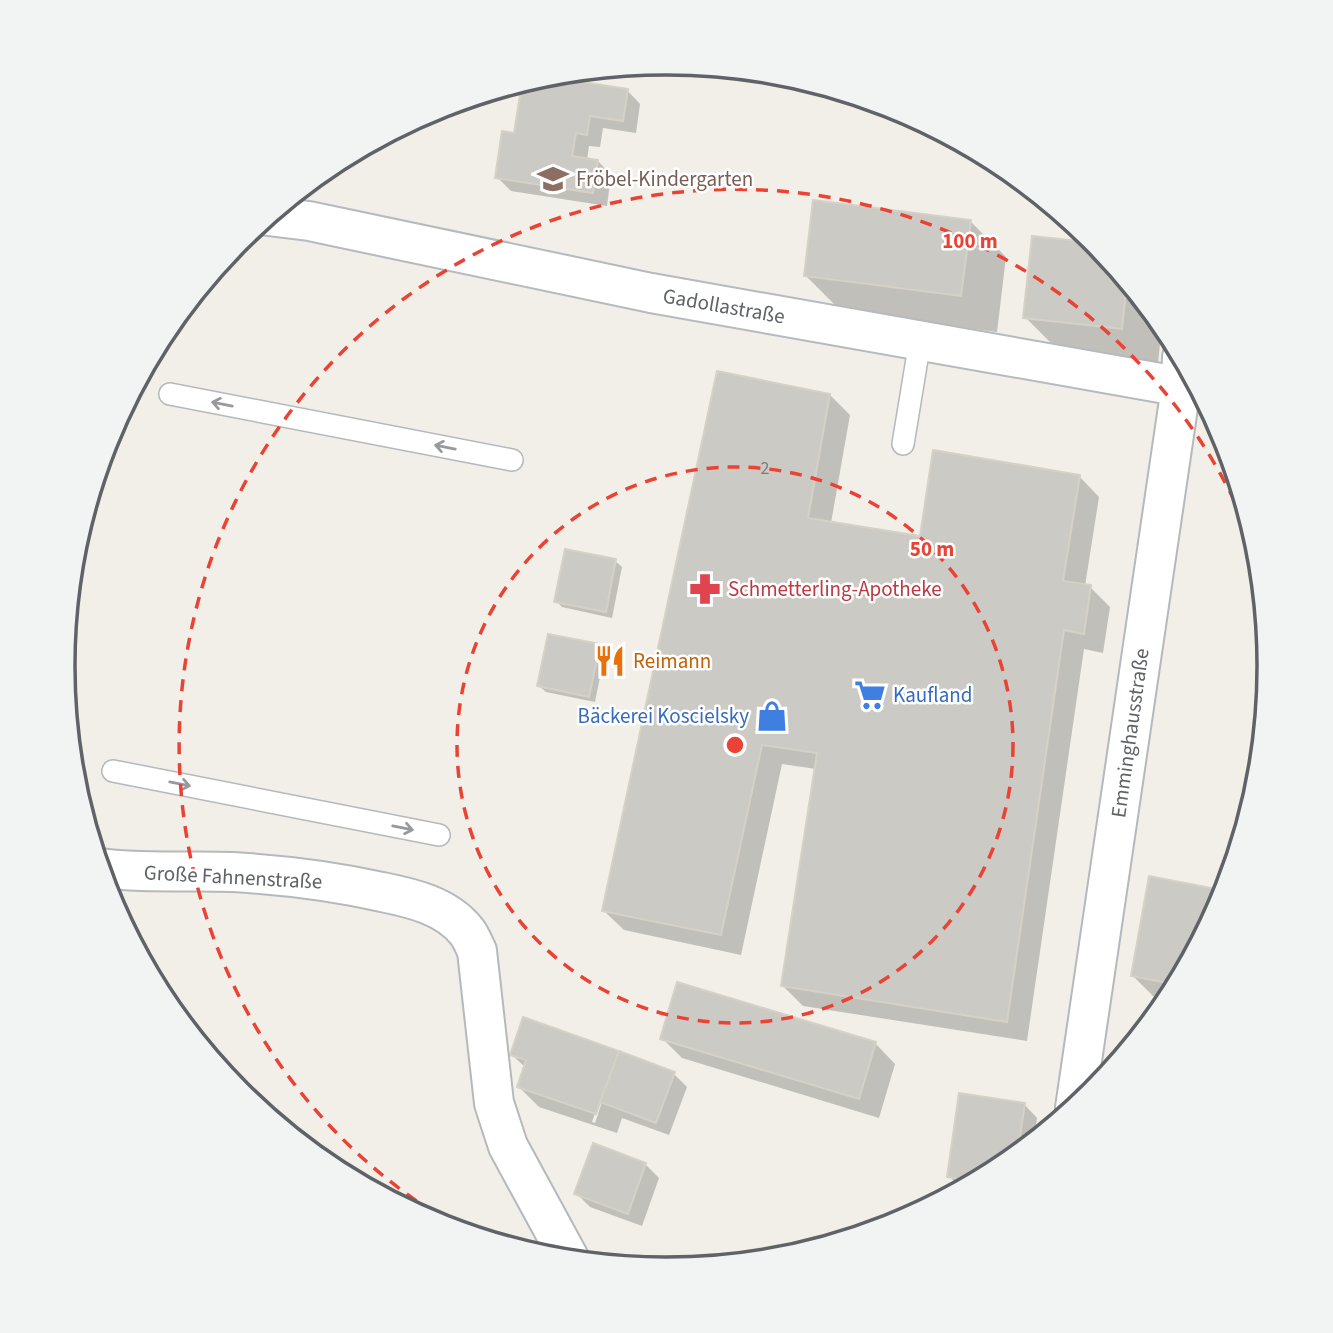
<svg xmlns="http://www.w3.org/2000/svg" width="1333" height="1333" viewBox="0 0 1333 1333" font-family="'Source Sans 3',sans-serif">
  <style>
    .shadow { fill: #0003; fill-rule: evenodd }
    .building { fill: #cccac5; stroke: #d6d1c6; stroke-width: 2 }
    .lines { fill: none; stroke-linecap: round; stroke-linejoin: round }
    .service-casing { stroke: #b5b8bc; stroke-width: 24 }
    .minor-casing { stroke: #b5b8bc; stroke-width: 42 }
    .secondary-casing { stroke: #b6babf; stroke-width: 42 }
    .service { stroke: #fff; stroke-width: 21 }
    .minor { stroke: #fff; stroke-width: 38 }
    .secondary { stroke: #fff; stroke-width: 38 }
    .oneway { stroke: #979a9d }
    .ring { fill: none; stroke: #ea4335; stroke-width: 3.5; stroke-dasharray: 12 9 }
    .labels { text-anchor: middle; stroke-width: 5; stroke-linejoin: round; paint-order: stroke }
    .number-label { font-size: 18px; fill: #7a7d7f }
    .education-label { font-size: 21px; fill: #785e54; stroke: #fff; text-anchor: start }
    .street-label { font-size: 21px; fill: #5f6368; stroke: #fff }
    .health-label { font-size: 21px; fill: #be3a42; stroke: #fff; text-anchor: start }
    .food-label { font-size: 21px; fill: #c56008; stroke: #fff; text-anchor: start }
    .shop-label { font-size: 21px; fill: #366cbe; stroke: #fff; text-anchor: start }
    .rim { fill: none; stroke: #5f6368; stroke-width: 3.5 }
    .centre { fill: #ea4335; stroke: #fff; stroke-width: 3.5 }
    .ring-label { font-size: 21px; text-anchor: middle; font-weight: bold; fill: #ea4335; stroke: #fff; stroke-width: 5; stroke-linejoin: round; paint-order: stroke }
  </style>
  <rect width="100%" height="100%" fill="#f1efe8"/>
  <g class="shadow">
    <polygon points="541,77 627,90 640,104 636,133 603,128 600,147 589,146 587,160 598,161 611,175 607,206 511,191 497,177 516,135 524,82"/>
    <polygon points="970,221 1006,257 997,332 842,312 806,276"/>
    <polygon points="1097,245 1162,324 1158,364 1061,353 1025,317"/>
    <polygon points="830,395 850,415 831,523 921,538 1079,476 1099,497 1085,586 1090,587 1110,607 1103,653 1084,649 1027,1041 803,1006 783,986 816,769 782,764 741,955 624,930 603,910"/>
    <polygon points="615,561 622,567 612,618 562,607 556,601"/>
    <polygon points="599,646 605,652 595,702 546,692 539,686"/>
    <polygon points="1151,878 1225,893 1170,999 1153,996 1133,976"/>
    <polygon points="662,1038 875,1043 895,1064 879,1118 682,1058"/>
    <path d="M 512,1055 L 674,1074 L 687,1087 L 669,1135 L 622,1118 L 617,1133 L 539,1107 L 519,1087 L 525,1067 ZM 600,1100 L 602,1102 L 595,1123 L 592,1122 Z"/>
    <polygon points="1024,1104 1037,1118 1034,1142 1001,1169 962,1190 949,1176"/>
    <polygon points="645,1164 659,1178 642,1226 590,1207 576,1193"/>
  </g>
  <g class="building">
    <polygon points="544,76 628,89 623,121 590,116 587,135 576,133 572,156 598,160 593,193 495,178 502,131 514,133 522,83"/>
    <polygon points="813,200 971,220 961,296 804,276"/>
    <polygon points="1032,236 1096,243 1127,281 1122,329 1023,318"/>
    <polygon points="717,371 830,394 808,518 920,536 933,450 1080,475 1063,581 1091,585 1084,634 1064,630 1007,1022 781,986 817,753 762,745 721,935 602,911"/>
    <polygon points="565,549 616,559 606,612 554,602"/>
    <polygon points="548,634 600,644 589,697 537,686"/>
    <polygon points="1149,876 1226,891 1177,985 1131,976"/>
    <polygon points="677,982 876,1042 859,1099 660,1039"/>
    <polygon points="523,1017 619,1051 596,1114 517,1087 526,1060 510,1055"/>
    <polygon points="619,1051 675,1072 656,1123 600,1102"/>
    <polygon points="959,1093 1025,1103 1017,1156 1001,1169 977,1182 947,1177"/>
    <polygon points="593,1143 646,1163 628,1214 574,1194"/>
  </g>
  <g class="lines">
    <defs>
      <g id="service">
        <polyline points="170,394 512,460"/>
        <polyline points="903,444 920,341"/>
        <polyline points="113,771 439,835"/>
      </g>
      <g id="minor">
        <path d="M 100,868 C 144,874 189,870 233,872 C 283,875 333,881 382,892 C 412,898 447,906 467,932 C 471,937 474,945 477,951 L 494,1103 L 508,1146 L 570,1260"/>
        <polyline points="1075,1108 1181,387 1182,357"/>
      </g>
      <polyline id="secondary" points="268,216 309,221 651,293 1200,390"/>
    </defs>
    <use href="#service" class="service-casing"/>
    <use href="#minor" class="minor-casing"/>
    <use href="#secondary" class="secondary-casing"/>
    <use href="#service" class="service"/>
    <use href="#minor" class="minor"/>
    <use href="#secondary" class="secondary"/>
  </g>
  <defs><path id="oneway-shaft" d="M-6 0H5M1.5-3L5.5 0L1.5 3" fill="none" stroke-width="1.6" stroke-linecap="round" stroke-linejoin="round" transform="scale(1.75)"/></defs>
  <g class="oneway">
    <use href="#oneway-shaft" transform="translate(222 404) rotate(-169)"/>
    <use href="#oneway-shaft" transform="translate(445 447) rotate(-169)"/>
    <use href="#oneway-shaft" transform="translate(180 784) rotate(11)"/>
    <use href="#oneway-shaft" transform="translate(403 828) rotate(11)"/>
  </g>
  <g class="ring">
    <circle cx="735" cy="745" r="278"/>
    <path d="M470 1234A556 556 0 1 1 1259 559"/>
  </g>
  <defs>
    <symbol id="school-bare" viewBox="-9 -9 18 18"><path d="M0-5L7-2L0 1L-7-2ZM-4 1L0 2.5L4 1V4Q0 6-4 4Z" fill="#8d6e63" stroke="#fff" stroke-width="2.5" paint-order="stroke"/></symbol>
    <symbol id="pharmacy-bare" viewBox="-9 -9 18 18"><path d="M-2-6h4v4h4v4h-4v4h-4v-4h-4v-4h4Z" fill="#e0444e" stroke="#fff" stroke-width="2.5" paint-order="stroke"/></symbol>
    <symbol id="restaurant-bare" viewBox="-9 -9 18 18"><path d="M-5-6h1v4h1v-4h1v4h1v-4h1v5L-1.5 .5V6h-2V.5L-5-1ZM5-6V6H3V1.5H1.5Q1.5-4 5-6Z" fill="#e8710a" stroke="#fff" stroke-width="2.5" paint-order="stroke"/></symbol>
    <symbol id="supermarket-bare" viewBox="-9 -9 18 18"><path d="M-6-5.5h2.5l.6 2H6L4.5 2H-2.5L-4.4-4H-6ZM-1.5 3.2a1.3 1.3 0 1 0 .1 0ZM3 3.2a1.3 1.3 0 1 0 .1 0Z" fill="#3f7fe0" stroke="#fff" stroke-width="2.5" paint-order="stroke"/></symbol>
    <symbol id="shop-bare" viewBox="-9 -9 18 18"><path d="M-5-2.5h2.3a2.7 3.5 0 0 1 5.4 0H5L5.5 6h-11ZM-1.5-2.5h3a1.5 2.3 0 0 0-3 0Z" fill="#3f7fe0" stroke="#fff" stroke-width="2.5" paint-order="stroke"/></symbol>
  </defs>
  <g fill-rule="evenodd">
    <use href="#school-bare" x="531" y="157" width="44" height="44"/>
    <use href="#pharmacy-bare" x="683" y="567" width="44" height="44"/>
    <use href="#restaurant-bare" x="588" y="639" width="44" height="44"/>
    <use href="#supermarket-bare" x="848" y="673" width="44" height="44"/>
    <use href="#shop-bare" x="750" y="694" width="44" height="44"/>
  </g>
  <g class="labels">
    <g class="number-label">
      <text x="765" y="474">2</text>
    </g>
    <g class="education-label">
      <text x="576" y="186">Fröbel-Kindergarten</text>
    </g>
    <g class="street-label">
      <text transform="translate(724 306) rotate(10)" y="7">Gadollastraße</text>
      <text transform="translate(1130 733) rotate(-82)" y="7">Emminghausstraße</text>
      <text transform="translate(233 877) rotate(3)" y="7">Große Fahnenstraße</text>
    </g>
    <g class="health-label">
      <text x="728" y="596">Schmetterling-Apotheke</text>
    </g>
    <g class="food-label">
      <text x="633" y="668">Reimann</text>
    </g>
    <g class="shop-label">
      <text x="893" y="702">Kaufland</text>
      <text x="749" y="723" text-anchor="end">Bäckerei Koscielsky</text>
    </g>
  </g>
  <path d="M0 0H1333V1333H0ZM75 666a591 591 0 1 1 1182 0a591 591 0 1 1-1182 0Z" fill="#f2f3f3" fill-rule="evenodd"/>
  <path class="rim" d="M75 666a591 591 0 1 1 1182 0a591 591 0 1 1-1182 0Z"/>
  <circle cx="735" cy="745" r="10" class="centre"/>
  <g class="ring-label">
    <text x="970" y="248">100 m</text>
    <text x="932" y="556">50 m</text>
  </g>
</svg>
